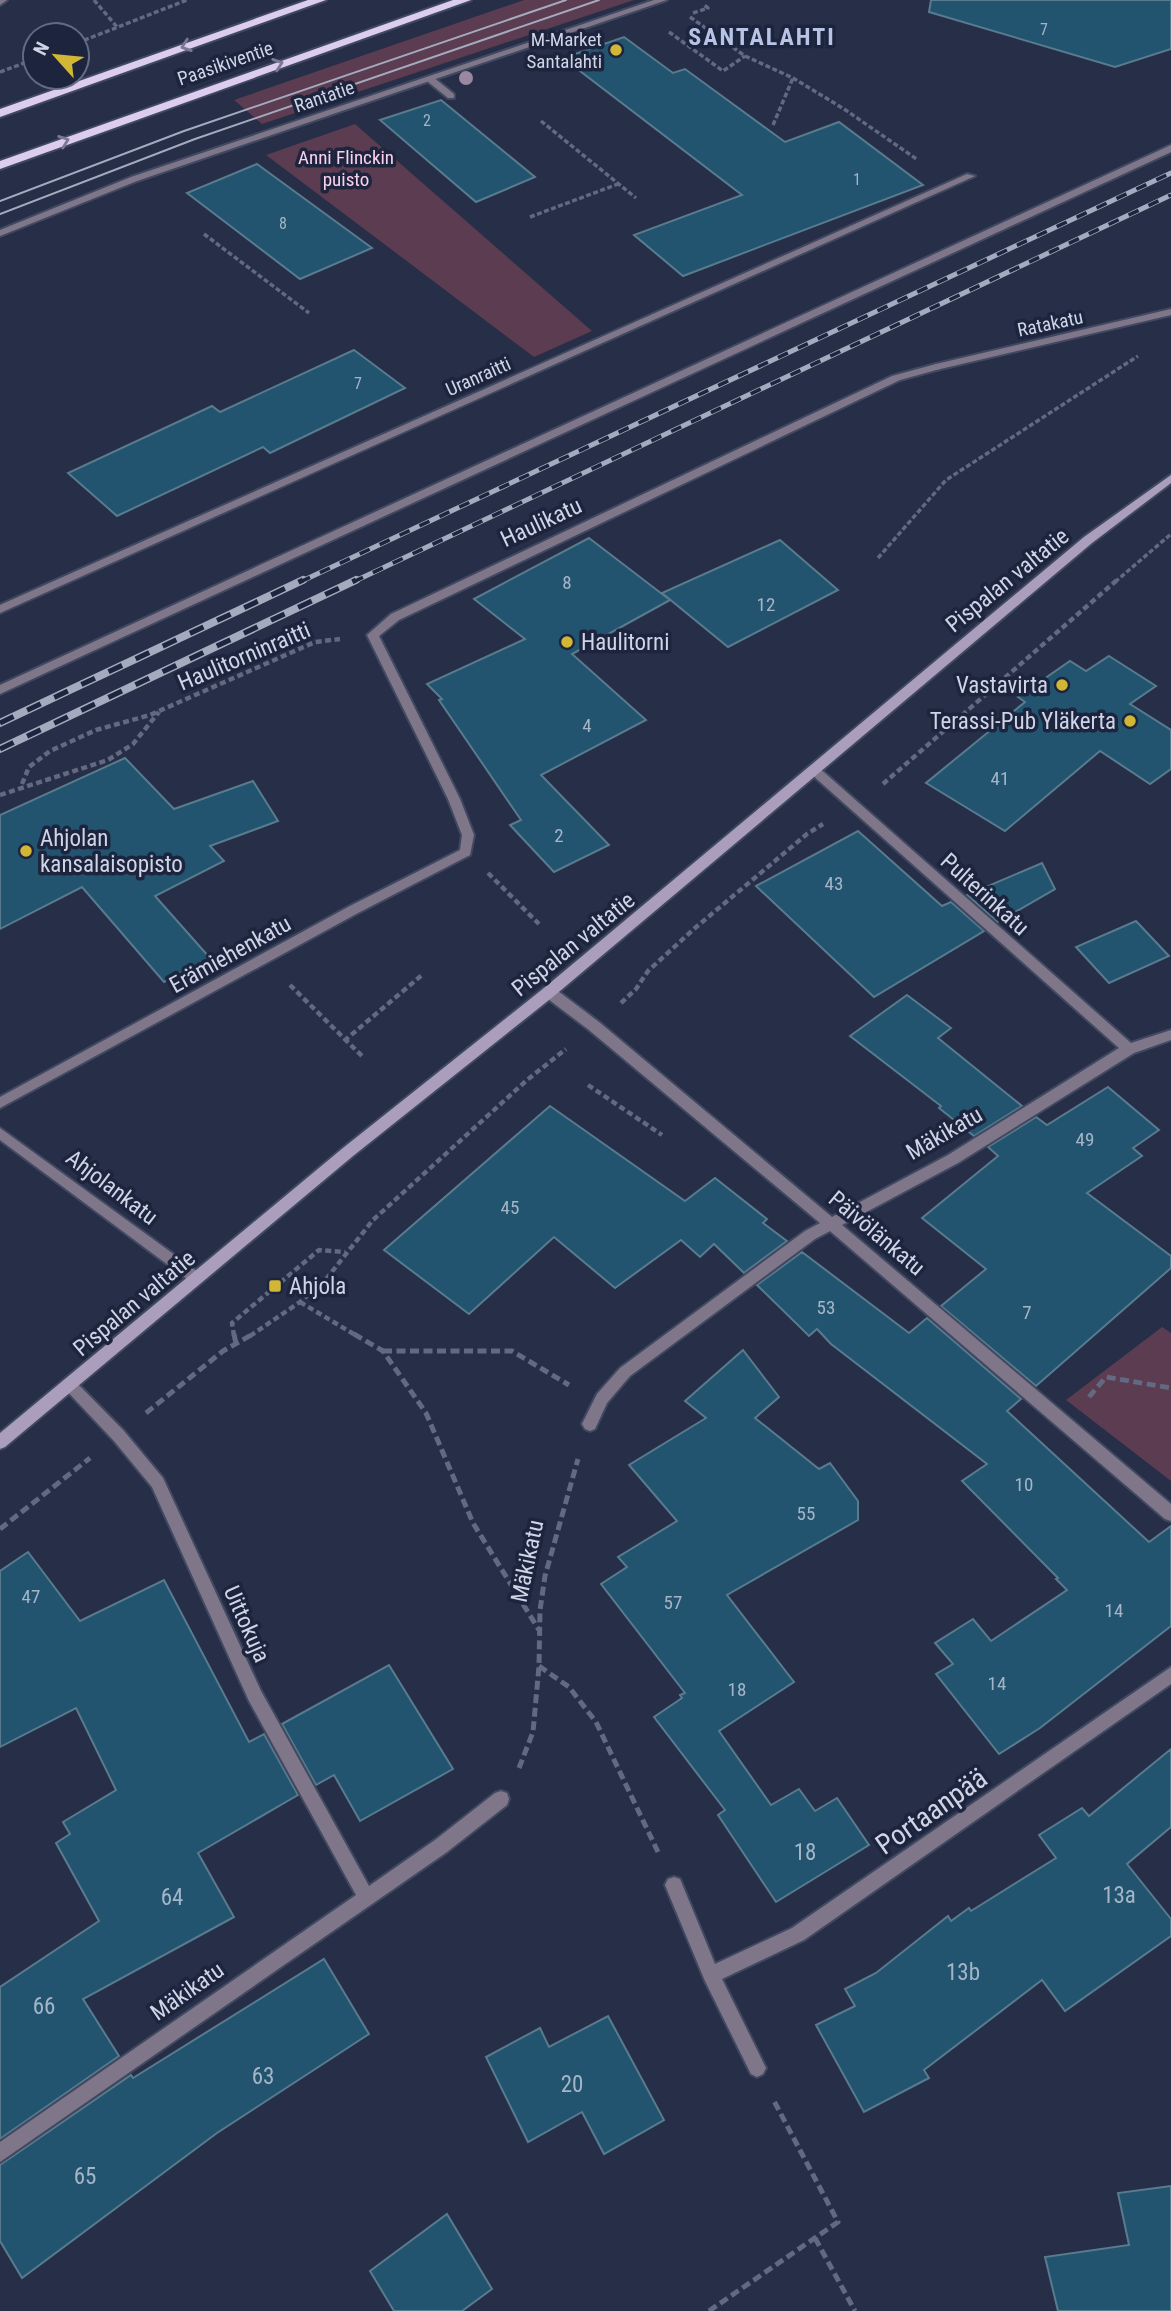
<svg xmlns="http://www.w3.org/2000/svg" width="1171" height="2311" viewBox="0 0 1171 2311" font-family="'Roboto Condensed',sans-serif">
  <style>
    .green { fill: #5b3c51 }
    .building { fill: #22546f; stroke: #597b8e; stroke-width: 2 }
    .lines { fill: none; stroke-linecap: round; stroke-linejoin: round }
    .service-casing { stroke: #414961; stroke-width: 4 }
    .minor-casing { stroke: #414961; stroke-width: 4 }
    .secondary-casing { stroke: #414961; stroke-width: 4 }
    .trunk-casing { stroke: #414961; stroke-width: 4 }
    .path-far2 { stroke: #626980; stroke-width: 3.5; stroke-dasharray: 5 2.5; stroke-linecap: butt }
    .path-far1 { stroke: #626980; stroke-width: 4.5; stroke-dasharray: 6 3.5; stroke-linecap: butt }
    .path { stroke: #626980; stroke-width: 5; stroke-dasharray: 9 4.5; stroke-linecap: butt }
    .service { fill: #7f768a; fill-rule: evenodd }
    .minor { fill: #7f768a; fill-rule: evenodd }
    .secondary { fill: #ab9ebd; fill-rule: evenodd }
    .trunk { fill: #dcccf0; fill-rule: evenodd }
    .tram { stroke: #a4abbe; stroke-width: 2 }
    .rail-far1-casing { stroke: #a4abbe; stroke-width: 5 }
    .rail-casing { stroke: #a4abbe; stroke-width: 8 }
    .rail-far1 { stroke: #1c243e; stroke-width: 3.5; stroke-dasharray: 11; stroke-linecap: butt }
    .rail { stroke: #1c243e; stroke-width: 5; stroke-dasharray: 15; stroke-linecap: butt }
    .tree { fill: #9b87a2 }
    .oneway { stroke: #7c7897 }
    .poi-dot { fill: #d2b736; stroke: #1c243e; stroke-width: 2.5 }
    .labels { text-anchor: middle; stroke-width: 7; stroke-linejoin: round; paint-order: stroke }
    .far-number-label { font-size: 16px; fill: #a4b5c8 }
    .far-poi-label { font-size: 19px; fill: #cfd5e6; stroke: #1c243e; text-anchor: end }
    .far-street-label { font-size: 19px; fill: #cfd5e6; stroke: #1c243e }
    .far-park-label { font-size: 19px; fill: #fbd0ec; stroke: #1c243e }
    .number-label { font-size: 19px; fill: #a4b5c8 }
    .street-label { font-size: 23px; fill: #cfd5e6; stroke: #1c243e }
    .poi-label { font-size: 23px; fill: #cfd5e6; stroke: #1c243e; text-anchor: start }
    .near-number-label { font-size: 23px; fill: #a4b5c8 }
    .far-district-label { font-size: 24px; font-weight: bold; letter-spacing: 2px; fill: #b8c4e6; stroke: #1c243e }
    .near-street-label { font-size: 28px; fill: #cfd5e6; stroke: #1c243e }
  </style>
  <rect width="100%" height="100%" fill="#262e48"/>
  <g class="green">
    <polygon points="524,0 634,0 262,124 234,100"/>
    <polygon points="355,124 592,331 534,357 266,155"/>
    <polygon points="1162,1327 1171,1333 1171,1481 1066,1400"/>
  </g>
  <g class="building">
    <polygon points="931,0 1171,0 1171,49 1115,67 929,12"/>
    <polygon points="624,37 673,73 685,69 785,142 839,122 923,185 683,276 634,235 742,195 563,58"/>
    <polygon points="441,100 535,177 476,202 380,120"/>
    <polygon points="257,164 372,248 300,279 187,193"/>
    <polygon points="354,350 405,388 270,453 263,447 117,516 68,473 212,406 220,412"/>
    <polygon points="589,538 670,600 572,654 646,720 541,775 609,845 554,872 510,825 521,820 439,700 442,699 427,684 525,639 474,599"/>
    <polygon points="780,540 838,590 728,647 662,593"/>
    <polygon points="1109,656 1156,686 1130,704 1171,730 1171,769 1150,784 1100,751 1005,831 926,783 1025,702 1018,697 1070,661 1086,671"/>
    <polygon points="125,758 174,809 253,781 278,821 210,846 224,861 155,896 210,958 164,982 82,887 0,929 0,815"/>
    <polygon points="858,831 942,906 951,902 984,931 874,997 756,886"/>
    <polygon points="1042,863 1055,889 998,922 967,895"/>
    <polygon points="1136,921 1169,956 1109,983 1076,947"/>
    <polygon points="907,995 951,1028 938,1038 1022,1106 974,1136 939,1108 941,1106 850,1036"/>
    <polygon points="1108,1087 1159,1130 1133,1148 1142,1156 1087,1193 1171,1256 1171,1268 1036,1386 941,1306 986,1269 922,1218 998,1156 988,1147 1036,1117 1047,1125"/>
    <polygon points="550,1106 685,1201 715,1178 767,1219 763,1223 787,1241 744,1273 714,1244 700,1257 681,1240 615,1288 554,1237 469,1314 384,1250"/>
    <polygon points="802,1252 909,1333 927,1318 1021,1399 1007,1411 1149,1542 1171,1526 1171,1626 1040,1728 999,1754 936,1674 953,1664 935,1643 973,1619 991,1641 1067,1590 1056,1579 1058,1578 962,1481 987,1464 831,1344 817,1329 809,1336 757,1285"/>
    <polygon points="743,1350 779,1397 755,1418 819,1469 830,1463 858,1501 858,1520 727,1595 794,1682 719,1731 771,1805 799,1789 815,1811 837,1798 869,1845 776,1902 718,1815 725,1810 654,1717 682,1698 680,1695 685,1693 601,1584 627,1567 618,1557 677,1521 629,1465 706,1418 685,1401"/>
    <polygon points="28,1552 80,1621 164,1580 249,1742 264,1734 298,1795 198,1853 234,1917 83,1999 119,2056 0,2139 0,1987 99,1921 56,1843 70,1834 63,1822 116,1790 76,1708 0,1747 0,1571"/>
    <polygon points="389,1665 453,1769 360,1821 334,1775 316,1785 282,1724"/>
    <polygon points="1171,1749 1171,1827 1127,1864 1171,1919 1171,1936 1065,2011 1042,1980 924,2070 929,2078 864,2112 816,2025 855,2006 845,1989 876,1973 948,1916 951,1921 969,1908 971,1911 1056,1858 1039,1835 1082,1808 1089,1816"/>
    <polygon points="324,1959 369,2034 217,2133 22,2278 0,2241 0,2165 131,2075 133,2078"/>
    <polygon points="608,2016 664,2120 604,2154 582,2112 528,2142 486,2057 540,2028 549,2047"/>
    <polygon points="1171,2186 1171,2311 1058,2311 1045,2257 1129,2245 1118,2193"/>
    <polygon points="447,2214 492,2289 462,2311 394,2311 370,2271"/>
  </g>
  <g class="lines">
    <defs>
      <g id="service">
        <polygon points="0,0 7,0 0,5"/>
        <polygon points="427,77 433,77 454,94 454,98 448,98 427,81"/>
        <polygon points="1171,145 1171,152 0,694 0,685"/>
        <polygon points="967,174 975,176 0,613 0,605"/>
        <polygon points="1171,309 1171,315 936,370 931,367 936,364"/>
      </g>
      <g id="minor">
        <polygon points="654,0 667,0 137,181 0,236 0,230 131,177"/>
        <polygon points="936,364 941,367 940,369 900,380 399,620 379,636 460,799 474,835 470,855 358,913 0,1108 0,1097 348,907 460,850 462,835 448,799 367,635 391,614 892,376"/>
        <polygon points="814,766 818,767 1131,1043 1171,1030 1171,1040 1134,1053 958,1163 842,1225 1171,1504 1171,1521 1165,1519 830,1231 815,1239 630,1376 607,1403 595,1429 590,1431 585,1429 582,1424 597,1394 620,1368 805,1231 820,1223 589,1030 544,996 542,992 544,988 554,988 599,1022 832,1217 948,1155 1119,1048 810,773 808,770 810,767"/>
        <polygon points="0,1128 201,1274 203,1278 201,1282 191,1282 0,1140"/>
        <polygon points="70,1379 75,1381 124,1431 163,1478 261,1691 369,1886 435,1840 495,1793 501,1791 507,1793 509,1799 507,1805 447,1852 0,2162 0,2142 356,1895 249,1701 152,1487 114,1441 65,1389 62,1385 65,1381"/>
        <polygon points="1171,1667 1171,1684 804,1940 722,1979 766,2068 763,2074 757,2077 751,2074 705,1981 665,1885 668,1879 674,1877 680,1879 715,1964 792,1928"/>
      </g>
      <polygon id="secondary" points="1171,475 1171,483 1092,543 554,996 353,1156 5,1447 0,1449 0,1433 343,1148 544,988 1084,537"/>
      <g id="trunk">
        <polygon points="308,0 326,0 0,117 0,109"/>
        <polygon points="453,0 471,0 0,169 0,161"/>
      </g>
    </defs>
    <use href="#service" class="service-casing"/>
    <use href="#minor" class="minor-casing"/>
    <use href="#secondary" class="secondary-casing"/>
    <use href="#trunk" class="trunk-casing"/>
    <g class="path-far2">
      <polyline points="94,0 117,27"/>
      <polyline points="693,13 708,8 704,5"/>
      <polyline points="690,17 745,56 793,78 844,109 918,160"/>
      <polyline points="669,32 723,71 745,56"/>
      <polyline points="77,43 187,0"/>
      <polyline points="0,72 35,59"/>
      <polyline points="541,121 636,198"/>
      <polyline points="773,125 793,78"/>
      <polyline points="530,217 618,184"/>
      <polyline points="204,234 309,313"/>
      <polyline points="878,558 946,480 1138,356"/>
      <polyline points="1115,582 1171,534"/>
    </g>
    <g class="path-far1">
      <polyline points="22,784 29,767 50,751 96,730 150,715 315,642 340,639"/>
      <polyline points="883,784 1117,580"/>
      <polyline points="0,795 108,760 133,744 159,712"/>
      <polyline points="488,873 539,924"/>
      <polyline points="290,985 363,1057"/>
      <polyline points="621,1003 636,989 648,971 695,928 807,834 823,824"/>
      <polyline points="344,1041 422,975"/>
      <polyline points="588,1085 662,1135"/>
      <polyline points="300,1302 357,1336"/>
      <polyline points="234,1336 232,1323 319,1250 345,1252"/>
      <polyline points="250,1336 300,1302 327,1278 373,1220 527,1080 566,1049"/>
    </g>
    <g class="path">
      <polyline points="234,1334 236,1344"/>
      <polyline points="354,1334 383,1351 426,1413 473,1523 539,1630"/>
      <polyline points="383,1351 512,1351 569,1385"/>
      <polyline points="1089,1397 1106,1377 1171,1388"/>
      <polyline points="146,1413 223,1351 253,1334"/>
      <polyline points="0,1529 90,1458"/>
      <polyline points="539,1666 569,1687 596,1722 658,1852"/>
      <polyline points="519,1768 533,1732 539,1666 540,1610 545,1576 578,1459"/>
      <polyline points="815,2238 855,2311"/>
      <polyline points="709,2311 838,2222 774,2101"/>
    </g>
    <use href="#service" class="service"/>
    <use href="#minor" class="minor"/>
    <use href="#secondary" class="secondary"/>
    <use href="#trunk" class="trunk"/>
    <g class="tram">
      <polyline points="0,201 184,131 566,0"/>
      <polyline points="0,214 195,139 599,0"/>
    </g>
    <defs>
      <g id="rail-far1">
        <polyline points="300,582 1171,173"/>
        <polyline points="353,582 1171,195"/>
      </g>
      <g id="rail">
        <polyline points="0,723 303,580"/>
        <polyline points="0,749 356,580"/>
      </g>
    </defs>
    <use href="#rail-far1" class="rail-far1-casing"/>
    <use href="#rail" class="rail-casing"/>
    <use href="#rail-far1" class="rail-far1"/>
    <use href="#rail" class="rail"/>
  </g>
  <circle class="tree" cx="466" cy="78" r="7"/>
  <defs><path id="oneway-chevron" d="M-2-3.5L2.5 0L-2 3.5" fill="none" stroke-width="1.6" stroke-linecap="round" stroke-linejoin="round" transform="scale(1.75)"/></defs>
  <g class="oneway">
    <use href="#oneway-chevron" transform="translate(186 46) rotate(161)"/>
    <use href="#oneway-chevron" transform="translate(278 64) rotate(-19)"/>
    <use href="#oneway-chevron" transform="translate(64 141) rotate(-20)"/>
  </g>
  <g class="poi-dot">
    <circle cx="616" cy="50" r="7"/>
    <circle cx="567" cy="642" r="7"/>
    <circle cx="1062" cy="685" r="7"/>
    <circle cx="1130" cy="721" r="7"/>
    <circle cx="26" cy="851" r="7"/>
    <rect x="268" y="1279" width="14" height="14" rx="3.5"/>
  </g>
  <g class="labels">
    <g class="far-number-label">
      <text x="1044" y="35">7</text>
      <text x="427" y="126">2</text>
      <text x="857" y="185">1</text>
      <text x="283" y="229">8</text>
      <text x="358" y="389">7</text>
    </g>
    <g class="far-poi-label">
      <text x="602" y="46">M-Market<tspan x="602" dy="22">Santalahti</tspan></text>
    </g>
    <g class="far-street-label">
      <text transform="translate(225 63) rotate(-19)" y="7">Paasikiventie</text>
      <text transform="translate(324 96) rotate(-19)" y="7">Rantatie</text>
      <text transform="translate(1050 323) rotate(-12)" y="7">Ratakatu</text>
      <text transform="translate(478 376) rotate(-24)" y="7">Uranraitti</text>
    </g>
    <g class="far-park-label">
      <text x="346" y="164">Anni Flinckin<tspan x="346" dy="22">puisto</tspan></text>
    </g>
    <g class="number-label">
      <text x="567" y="589">8</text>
      <text x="766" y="611">12</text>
      <text x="587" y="732">4</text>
      <text x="1000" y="785">41</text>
      <text x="559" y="842">2</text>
      <text x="834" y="890">43</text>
      <text x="1085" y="1146">49</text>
      <text x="510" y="1214">45</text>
      <text x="826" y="1314">53</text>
      <text x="1027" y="1319">7</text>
      <text x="1024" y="1491">10</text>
      <text x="806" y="1520">55</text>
      <text x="31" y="1603">47</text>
      <text x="673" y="1609">57</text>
      <text x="1114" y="1617">14</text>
      <text x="997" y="1690">14</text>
      <text x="737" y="1696">18</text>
    </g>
    <g class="street-label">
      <text transform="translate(541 522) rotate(-25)" y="8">Haulikatu</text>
      <text transform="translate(1007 580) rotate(-39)" y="8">Pispalan valtatie</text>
      <text transform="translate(244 656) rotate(-23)" y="8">Haulitorninraitti</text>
      <text transform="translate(985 894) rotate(42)" y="8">Pulterinkatu</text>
      <text transform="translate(573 944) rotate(-39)" y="8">Pispalan valtatie</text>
      <text transform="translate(230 954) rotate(-29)" y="8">Erämiehenkatu</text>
      <text transform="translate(944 1133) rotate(-30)" y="8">Mäkikatu</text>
      <text transform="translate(112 1187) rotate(37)" y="8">Ahjolankatu</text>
      <text transform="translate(877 1233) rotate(40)" y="8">Päivölänkatu</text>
      <text transform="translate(134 1303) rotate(-40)" y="8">Pispalan valtatie</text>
      <text transform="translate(527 1561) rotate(-78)" y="8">Mäkikatu</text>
      <text transform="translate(247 1624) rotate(66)" y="8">Uittokuja</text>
      <text transform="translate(187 1991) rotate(-35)" y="8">Mäkikatu</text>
    </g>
    <g class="poi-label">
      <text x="581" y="650">Haulitorni</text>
      <text x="1048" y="693" text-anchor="end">Vastavirta</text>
      <text x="1116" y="729" text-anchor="end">Terassi-Pub Yläkerta</text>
      <text x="40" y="846">Ahjolan<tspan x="40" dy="26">kansalaisopisto</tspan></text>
      <text x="289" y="1294">Ahjola</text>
    </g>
    <g class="near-number-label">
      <text x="805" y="1860">18</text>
      <text x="1119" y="1903">13a</text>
      <text x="172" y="1905">64</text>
      <text x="963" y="1980">13b</text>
      <text x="44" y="2014">66</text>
      <text x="263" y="2084">63</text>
      <text x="572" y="2092">20</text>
      <text x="85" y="2184">65</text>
    </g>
    <g class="far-district-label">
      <text x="762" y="45">SANTALAHTI</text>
    </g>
    <g class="near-street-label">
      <text transform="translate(931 1811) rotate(-35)" y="10">Portaanpää</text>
    </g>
  </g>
  <g transform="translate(56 56) rotate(297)"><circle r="33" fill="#1c243e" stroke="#646b81" stroke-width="2"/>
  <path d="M0-5L12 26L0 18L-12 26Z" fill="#d2b736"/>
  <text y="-10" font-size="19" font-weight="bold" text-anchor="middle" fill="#cfd5e6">N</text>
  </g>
</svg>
